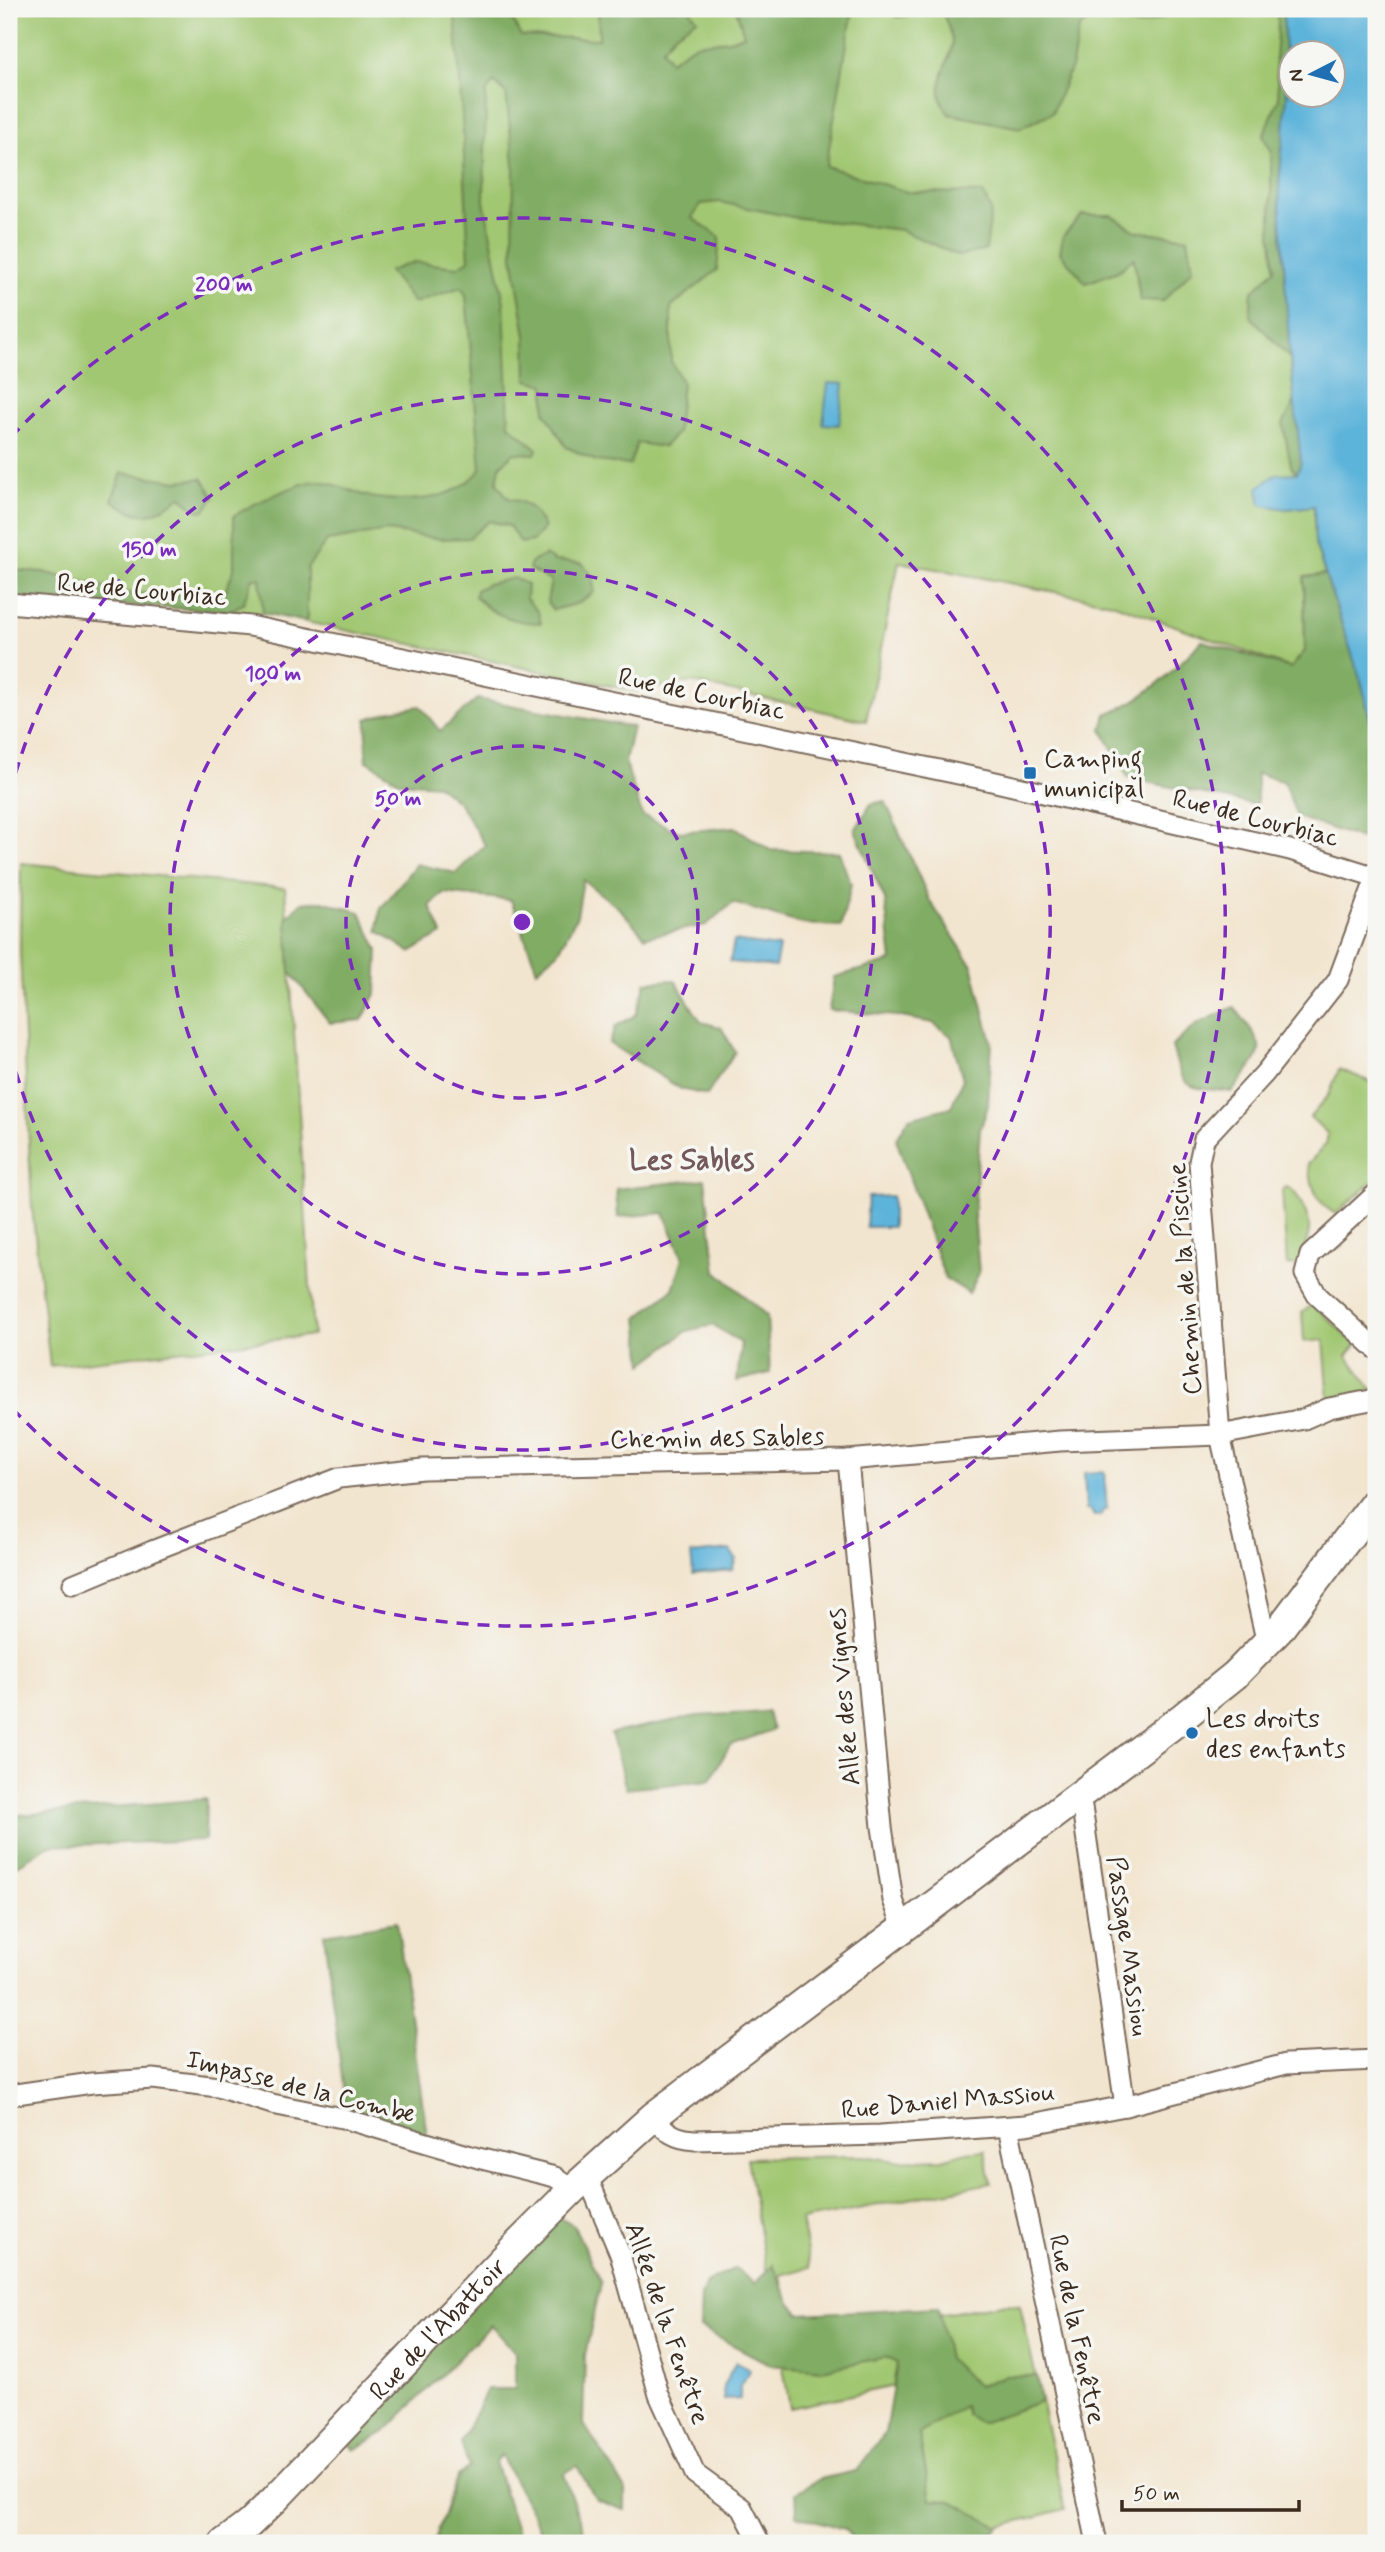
<svg xmlns="http://www.w3.org/2000/svg" width="1385" height="2552" viewBox="0 0 1385 2552" font-family="Mynerve,sans-serif">
  <style>
    .green { fill: #a1c772; stroke: #6e7848; stroke-width: 2 }
    .forest { fill: #80ac64; stroke: #5e6b41; stroke-width: 2 }
    .water { fill: #5db4da; stroke: #4c6f7c; stroke-width: 2; fill-rule: evenodd }
    .lines { fill: none; stroke-linecap: round; stroke-linejoin: round }
    .street-casing { stroke: #7b6b5c; stroke-width: 23 }
    .secondary-casing { stroke: #7b6b5c; stroke-width: 32 }
    .street { stroke: #fff; stroke-width: 19 }
    .secondary { stroke: #fff; stroke-width: 28 }
    .ring { fill: none; stroke: #7b2cbf; stroke-width: 3.5; stroke-dasharray: 12 9 }
    .poi-dot { fill: #1f6fb2; stroke: #f6f6f2; stroke-width: 2.5 }
    .labels { text-anchor: middle; stroke-width: 7; stroke-linejoin: round; paint-order: stroke }
    .street-label { font-size: 26px; fill: #3b2a1e; stroke: #f6f6f2 }
    .poi-label { font-size: 26px; fill: #3b2a1e; stroke: #f6f6f2; text-anchor: start }
    .neighbourhood-label { font-size: 28px; font-weight: bold; fill: #75595a; stroke: #f6f6f2 }
    .centre { fill: #7b2cbf; stroke: #f6f6f2; stroke-width: 3.5 }
    .ring-label { font-size: 21px; text-anchor: middle; font-weight: bold; fill: #7b2cbf; stroke: #f6f6f2; stroke-width: 7; stroke-linejoin: round; paint-order: stroke }
  </style>
  <rect width="100%" height="100%" fill="#f6f6f2"/>
  <filter id="ink" filterUnits="userSpaceOnUse"><feTurbulence type="fractalNoise" baseFrequency=".0143" numOctaves="2"/><feDisplacementMap in="SourceGraphic" scale="14" xChannelSelector="R" yChannelSelector="G"/><feConvolveMatrix kernelMatrix="1 2 1 2 8 2 1 2 1" color-interpolation-filters="sRGB"/></filter>
  <filter id="wash" filterUnits="userSpaceOnUse"><feTurbulence type="fractalNoise" baseFrequency=".00686" numOctaves="4" result="noise"/><feDisplacementMap in="SourceGraphic" scale="28" xChannelSelector="R" yChannelSelector="G"/><feGaussianBlur stdDeviation="1.57" result="paint"/><feColorMatrix in="noise" values="0 0 0 0 0 0 0 0 0 0 0 0 0 0 0 0 0 1.4 0 .05"/><feComposite in="paint" operator="in"/></filter>
  <g filter="url(#wash)">
    <rect width="100%" height="100%" fill="#f2e5cf"/>
    <g class="green">
      <polygon points="9,9 1283,9 1287,97 1279,185 1290,358 1301,462 1286,509 1314,506 1315,543 1325,574 1304,577 1305,651 1291,668 1112,603 899,562 866,721 691,682 635,691 263,613 9,599"/>
      <polygon points="21,863 285,888 313,1335 50,1366 32,1208 20,952"/>
      <path d="M 1339,1069 L 1376,1084 L 1376,1178 L 1336,1214 C 1315,1203 1312,1186 1308,1164 L 1326,1144 L 1328,1134 L 1310,1117 L 1329,1095 Z"/>
      <path d="M 1286,1187 C 1294,1189 1297,1196 1301,1203 C 1317,1230 1306,1239 1298,1266 L 1287,1265 L 1282,1190 Z"/>
      <polygon points="1313,1304 1356,1345 1347,1356 1375,1393 1329,1401 1324,1340 1304,1342 1302,1313"/>
      <polygon points="985,2150 991,2183 801,2220 810,2267 781,2275 792,2340 1007,2303 1020,2305 1065,2509 939,2542 909,2383 790,2408 747,2158 864,2156 896,2161 942,2159 967,2152"/>
    </g>
    <g class="forest">
      <path d="M 454,9 L 515,9 L 513,21 L 521,36 L 599,39 L 598,9 L 689,9 L 697,19 L 675,34 L 662,49 L 670,61 L 696,44 L 729,40 L 744,35 L 736,9 L 853,9 L 826,166 L 907,192 L 983,193 L 991,211 L 986,250 L 959,256 L 901,230 L 792,217 L 719,202 L 701,204 L 692,218 L 720,237 L 717,270 L 671,307 L 671,361 L 682,382 L 677,433 L 663,447 L 637,443 L 630,465 L 596,461 L 566,447 L 545,412 L 545,385 L 527,380 L 526,336 L 513,256 L 514,163 L 509,120 L 506,93 L 494,82 L 486,93 L 484,201 L 504,303 L 509,425 L 537,449 L 535,454 L 514,453 L 500,466 L 497,483 L 508,498 C 528,502 535,509 544,528 L 532,541 L 521,543 L 509,526 L 489,521 L 469,538 L 441,539 L 387,531 L 327,541 L 307,568 L 307,619 L 303,621 L 263,613 L 260,578 L 253,578 L 243,604 L 229,611 L 9,599 L 9,570 L 43,572 L 129,593 L 188,595 L 221,602 L 234,569 L 234,516 C 249,506 302,480 319,481 C 338,483 357,495 376,498 C 414,503 456,501 481,469 L 466,295 L 461,287 L 414,303 L 389,271 L 414,262 L 457,267 L 469,260 C 464,176 463,92 454,9 Z"/>
      <path d="M 890,9 L 1166,9 L 1163,18 L 1136,26 L 1101,13 L 1079,28 L 1072,65 L 1052,113 L 1020,128 L 949,114 C 929,88 947,72 952,45 C 953,36 946,22 943,13 L 896,17 Z"/>
      <polygon points="1275,9 1283,9 1287,97 1279,185 1290,358 1250,316 1252,292 1275,269 1271,231 1271,150 1263,137 1279,98 1275,58 1278,21"/>
      <polygon points="1082,215 1111,215 1136,231 1188,238 1193,269 1163,301 1140,300 1134,258 1118,271 1086,283 1060,253 1063,236"/>
      <polygon points="1295,401 1301,462 1297,473 1291,466 1283,424"/>
      <path d="M 122,473 L 178,481 L 202,478 L 214,497 L 205,510 L 198,511 L 181,497 C 149,517 145,522 112,500 Z"/>
      <polygon points="545,555 555,561 582,563 593,577 594,592 579,603 553,610 547,602 551,581 529,569 531,563"/>
      <path d="M 1325,574 L 1362,684 L 1372,728 L 1376,731 L 1376,844 L 1297,817 L 1284,782 L 1257,773 L 1257,805 L 1128,778 L 1102,730 L 1106,714 C 1146,700 1173,671 1202,641 L 1291,668 L 1305,651 L 1304,577 Z"/>
      <path d="M 514,578 L 527,584 L 526,599 L 538,612 L 541,623 C 516,623 491,615 475,596 L 476,590 L 488,584 Z"/>
      <polygon points="477,699 633,727 625,761 642,815 679,832 735,827 770,850 839,852 851,885 841,926 802,924 733,903 706,925 645,937 621,910 583,880 577,916 559,951 537,970 511,900 443,893 430,906 442,934 410,952 378,931 380,910 416,864 456,873 485,845 459,803 438,785 400,782 366,760 367,719 391,711 420,706 440,731"/>
      <polygon points="885,801 930,901 972,965 992,1043 988,1106 980,1130 974,1213 979,1273 969,1293 945,1278 896,1139 909,1118 951,1107 963,1079 951,1036 933,1023 896,1016 829,1010 834,977 892,961 885,900 855,830 871,804"/>
      <polygon points="322,901 360,912 378,950 376,994 362,1020 330,1023 290,972 287,917 301,903"/>
      <polygon points="675,980 701,1022 721,1027 735,1052 707,1095 681,1089 609,1043 616,1026 636,1015 646,982"/>
      <path d="M 1234,1007 C 1269,1053 1267,1046 1232,1092 C 1186,1086 1185,1094 1172,1046 L 1197,1024 Z"/>
      <polygon points="705,1179 716,1271 767,1316 770,1373 737,1381 741,1343 713,1325 687,1331 643,1364 638,1318 673,1289 683,1258 664,1213 618,1217 616,1189"/>
      <polygon points="767,1712 773,1730 730,1745 710,1780 626,1789 611,1733 697,1716"/>
      <polygon points="206,1799 205,1840 48,1846 16,1866 9,1866 9,1816"/>
      <polygon points="397,1922 427,2136 346,2110 324,1934"/>
      <polygon points="558,2217 574,2226 601,2283 585,2355 583,2423 625,2488 625,2510 596,2500 577,2466 563,2474 588,2543 548,2543 501,2456 495,2462 520,2543 434,2543 457,2476 469,2468 461,2442 487,2389 515,2389 515,2352 491,2325 385,2432 354,2450 339,2432"/>
      <polygon points="773,2264 789,2301 800,2314 938,2307 948,2359 978,2386 1004,2376 1036,2376 1041,2401 981,2423 967,2415 964,2406 919,2434 931,2500 952,2501 998,2527 986,2543 857,2543 844,2529 797,2515 796,2492 820,2479 856,2471 885,2433 897,2363 885,2357 822,2370 771,2365 700,2328 701,2296 706,2283 735,2268 755,2284"/>
    </g>
    <g class="water">
      <path d="M 1283,9 L 1376,9 L 1376,731 L 1372,728 L 1362,684 L 1315,543 L 1314,506 L 1286,509 L 1261,505 L 1258,488 L 1276,474 L 1297,473 L 1301,462 L 1290,358 L 1279,185 L 1287,97 ZM 1332,52 L 1332,94 L 1290,94 L 1290,52 Z"/>
      <polygon points="828,383 844,384 839,425 823,424"/>
      <polygon points="734,941 779,947 775,967 730,962"/>
      <polygon points="892,1196 892,1227 866,1227 868,1197"/>
      <polygon points="1104,1472 1107,1509 1103,1509 1101,1515 1094,1516 1090,1510 1086,1510 1084,1473"/>
      <polygon points="730,1550 736,1559 732,1570 693,1574 691,1554"/>
      <polygon points="736,2362 750,2370 740,2386 740,2399 724,2400 723,2386"/>
    </g>
  </g>
  <g filter="url(#ink)">
    <g class="lines">
      <defs>
        <g id="street">
          <polyline points="9,603 250,626 987,780 1290,850 1376,877"/>
          <polyline points="1376,1194 1310,1255 1305,1274 1317,1295 1376,1349"/>
          <polyline points="848,1460 882,1827 893,1900 903,1927"/>
          <polyline points="73,1584 152,1551 339,1478 423,1469 848,1460 1060,1441 1220,1435 1304,1419 1329,1408 1376,1399"/>
          <polyline points="1267,1644 1220,1435 1199,1162 1204,1139 1265,1073 1338,980 1376,878"/>
          <polyline points="1080,1793 1125,2106"/>
          <polyline points="9,2095 92,2083 153,2079 218,2087 272,2104 342,2118 478,2158 555,2177 573,2189"/>
          <path d="M 654,2116 C 664,2132 676,2139 695,2140 L 880,2135 L 1026,2125 L 1125,2106 L 1286,2064 L 1376,2060"/>
          <polyline points="1008,2127 1097,2543"/>
          <polyline points="587,2176 620,2254 659,2395 695,2474 742,2508 760,2543"/>
        </g>
        <g id="secondary">
          <path id="s1" d="M 224,2543 L 248,2525 L 275,2499 L 513,2249 L 573,2189 L 654,2116 L 1183,1717 L 1235,1675 L 1278,1631 L 1376,1501"/>
        </g>
      </defs>
      <use href="#street" class="street-casing"/>
      <use href="#secondary" class="secondary-casing"/>
      <use href="#street" class="street"/>
      <use href="#secondary" class="secondary"/>
    </g>
  </g>
  <g class="ring">
    <circle cx="522" cy="922" r="176"/>
    <circle cx="522" cy="922" r="352"/>
    <path d="M10 794A528 528 0 1 1 10 1050"/>
    <path d="M11 437A704 704 0 1 1 11 1407"/>
  </g>
  <g class="poi-dot">
    <rect x="1023" y="766" width="14" height="14" rx="3.5"/>
    <circle cx="1192" cy="1733" r="7"/>
  </g>
  <g class="labels">
    <g class="street-label">
      <text transform="translate(142 589) rotate(5)" y="9">Rue de Courbiac</text>
      <text transform="translate(702 693) rotate(12)" y="9">Rue de Courbiac</text>
      <text transform="translate(1256 817) rotate(14)" y="9">Rue de Courbiac</text>
      <text transform="translate(1184 1279) rotate(-94)" y="9">Chemin de la Piscine</text>
      <text transform="translate(717 1437) rotate(-1)" y="9">Chemin des Sables</text>
      <text transform="translate(843 1697) rotate(-95)" y="9">Allée des Vignes</text>
      <text transform="translate(1129 1946) rotate(82)" y="9">Passage Massiou</text>
      <text transform="translate(301 2086) rotate(14)" y="9">Impasse de la Combe</text>
      <text transform="translate(948 2100) rotate(-5)" y="9">Rue Daniel Massiou</text>
      <text transform="translate(668 2323) rotate(71)" y="9">Allée de la Fenêtre</text>
      <text dy="9" stroke="none"><textPath href="#s1" startOffset="303">Rue de l'Abattoir</textPath></text>
      <text transform="translate(1078 2329) rotate(78)" y="9">Rue de la Fenêtre</text>
    </g>
    <g class="poi-label">
      <text x="1044" y="767">Camping<tspan x="1044" dy="30">municipal</tspan></text>
      <text x="1206" y="1727">Les droits<tspan x="1206" dy="30">des enfants</tspan></text>
    </g>
    <g class="neighbourhood-label">
      <text x="692" y="1169">Les Sables</text>
    </g>
  </g>
  <circle cx="522" cy="922" r="10" class="centre"/>
  <g class="ring-label">
    <text x="224" y="291">200 m</text>
    <text x="149" y="556">150 m</text>
    <text x="273" y="680">100 m</text>
    <text x="398" y="805">50 m</text>
  </g>
  <rect width="1385" height="2552" fill="none" stroke="#f6f6f2" stroke-width="35"/>
  <g transform="translate(1312 74) rotate(264)"><circle r="33" fill="#f6f6f2" stroke="#aba49d" stroke-width="2"/>
  <path d="M0-5L12 26L0 18L-12 26Z" fill="#1f6fb2"/>
  <text y="-10" font-size="19" font-weight="bold" text-anchor="middle" fill="#3b2a1e">N</text>
  </g>
  <path d="M1122 2500v10h177v-10" fill="none" stroke="#3b2a1e" stroke-width="3.5"/>
  <text x="1133" y="2500" font-size="21" fill="#3b2a1e" stroke="#f6f6f2" stroke-width="5" paint-order="stroke">50 m</text>
</svg>
